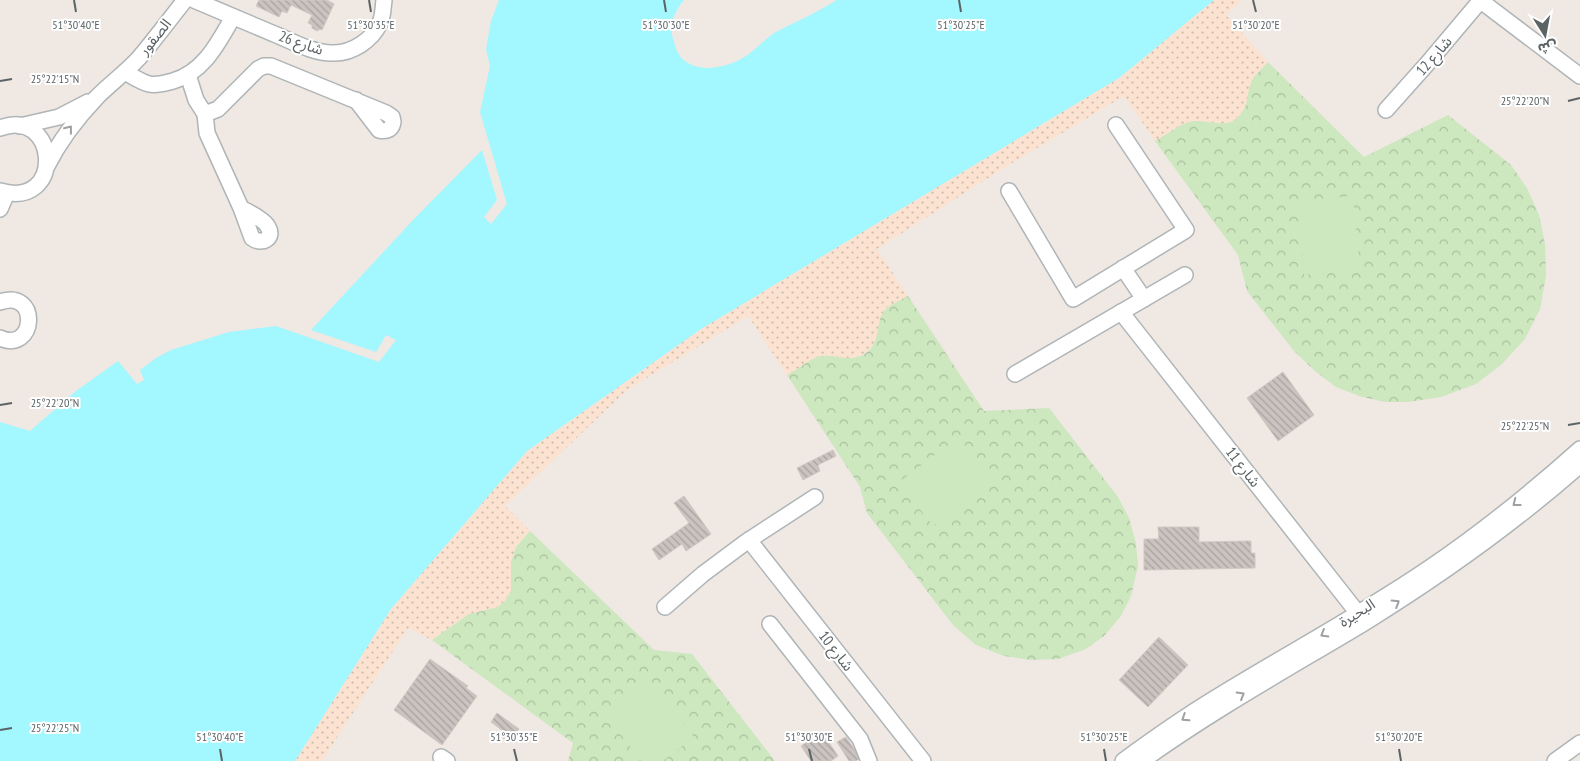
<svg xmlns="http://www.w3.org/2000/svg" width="1580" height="761" viewBox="0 0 1580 761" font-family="'PT Sans Narrow','Noto Sans Arabic',sans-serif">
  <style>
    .sand { fill: url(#sand-dots) }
    .park { fill: url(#park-crowns) }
    .pitch { fill: #cde7bf }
    .water { fill: #a3f7ff }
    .building { fill: url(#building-back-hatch); stroke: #d4c7c1 }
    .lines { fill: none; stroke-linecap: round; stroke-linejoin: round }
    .street-casing { stroke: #afb5b7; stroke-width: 18 }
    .street { stroke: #fff; stroke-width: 15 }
    .oneway { stroke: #9da1a3 }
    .ticks { fill: none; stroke: #5b6365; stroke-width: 2 }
    .labels { text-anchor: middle; stroke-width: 4; stroke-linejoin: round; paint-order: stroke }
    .street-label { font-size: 15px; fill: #5b6365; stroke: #fff }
    .ticks-label { font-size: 12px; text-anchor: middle; fill: #5b6365; stroke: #fff; stroke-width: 4; stroke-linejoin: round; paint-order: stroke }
  </style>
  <defs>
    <pattern id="sand-dots" width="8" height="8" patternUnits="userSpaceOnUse" patternTransform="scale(1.25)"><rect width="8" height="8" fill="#fce3d1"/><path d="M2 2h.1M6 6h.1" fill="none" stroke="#cfbcad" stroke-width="1.8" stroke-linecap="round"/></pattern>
    <pattern id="park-crowns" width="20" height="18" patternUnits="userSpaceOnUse" patternTransform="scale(1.25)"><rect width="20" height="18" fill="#cde7bf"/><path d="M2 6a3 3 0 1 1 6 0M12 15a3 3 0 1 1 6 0" fill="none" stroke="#a9bf9f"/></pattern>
    <pattern id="building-back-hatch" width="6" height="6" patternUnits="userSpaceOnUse" patternTransform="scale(1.25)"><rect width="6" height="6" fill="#cac3c0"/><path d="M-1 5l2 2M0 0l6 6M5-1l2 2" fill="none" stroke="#a7a2a0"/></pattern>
  </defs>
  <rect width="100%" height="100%" fill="#efe8e3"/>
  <path class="sand" d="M 1214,0 L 1242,0 L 1226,15 L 1268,62 C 1263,68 1253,76 1251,83 C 1246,95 1250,103 1240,115 C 1226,132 1206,117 1189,122 C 1177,126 1166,135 1155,141 L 1124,96 L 999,171 L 877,249 L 908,296 L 886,308 C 879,329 876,359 847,358 C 837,358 828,353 817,358 C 807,362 797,370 787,375 L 748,316 L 627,390 L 505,506 L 530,531 L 516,547 L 511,562 L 511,591 L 505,601 L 498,607 L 469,614 L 432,640 L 408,628 L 322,761 L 295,761 L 391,609 L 527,451 L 701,329 L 1119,78 Z"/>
  <g class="park">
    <path d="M 1268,62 L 1364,157 L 1448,115 L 1511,165 L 1527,188 L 1539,215 L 1545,244 L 1546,276 L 1540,309 L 1525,339 L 1502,364 L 1476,384 L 1441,397 L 1408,402 L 1385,402 L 1359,396 L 1336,387 L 1315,371 L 1294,351 L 1247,291 L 1238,255 L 1155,141 C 1166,135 1177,126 1189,122 C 1206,117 1227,132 1240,115 C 1250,103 1246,95 1251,83 C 1253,76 1263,68 1268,62 Z"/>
    <path d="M 908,296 L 984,411 L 1049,408 L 1118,497 L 1129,518 L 1136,543 L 1138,566 L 1131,596 L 1121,616 L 1104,636 L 1086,649 L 1058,659 L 1031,660 L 1004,656 L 976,645 L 953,625 L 867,513 L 860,487 L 787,375 C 797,370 807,361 817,357 C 832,352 849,363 863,355 C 884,343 873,319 887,308 C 893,303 901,300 908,296 Z"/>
    <polygon points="530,531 654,650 692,654 775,761 568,761 573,743 432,640 469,614 498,607 505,601 511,591 511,562 516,547"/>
  </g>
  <g class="pitch">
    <polygon points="1353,196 1360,270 1304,275 1298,201"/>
    <polygon points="959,437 992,482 933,526 899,482"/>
    <polygon points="649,679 694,737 663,761 641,761 604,713"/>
  </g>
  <path class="water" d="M 499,0 L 684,0 C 674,12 668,26 674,42 C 675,45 676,50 678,53 C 691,75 724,69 743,58 C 755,51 764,39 776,32 C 797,21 818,12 837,0 L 1214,0 L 1119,78 L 701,329 L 527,451 L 391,609 L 295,761 L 0,761 L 0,422 L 30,431 L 76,391 L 118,361 L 137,384 L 144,380 L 140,370 L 156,358 L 171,350 L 229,332 L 276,326 L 379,362 L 396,340 L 386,335 L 376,352 L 311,330 L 414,219 L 482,150 L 497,200 L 484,217 L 491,224 L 507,204 L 480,112 L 490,66 L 486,49 L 491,21 Z"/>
  <g class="building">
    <polygon points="259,0 327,0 334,4 322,30 320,29 317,31 312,28 312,25 308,23 312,15 291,5 287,13 282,11 279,17 256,6"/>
    <polygon points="1283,372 1314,415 1278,441 1247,398"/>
    <polygon points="833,450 836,456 818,465 820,471 803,480 797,468"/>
    <polygon points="684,496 711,534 686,551 682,544 659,560 652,549 689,523 674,503"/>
    <polygon points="1158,527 1199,527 1199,542 1251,541 1251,553 1255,553 1255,568 1144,570 1144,539 1159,539"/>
    <polygon points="1159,637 1188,665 1148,707 1119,680"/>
    <polygon points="430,659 468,686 466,688 477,696 442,745 394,710"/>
    <polygon points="497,713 519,729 509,742 500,736 503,731 491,722"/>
    <polygon points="822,732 838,756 831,761 811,761 801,746"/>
    <polygon points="846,737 860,758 856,761 849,761 837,742"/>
  </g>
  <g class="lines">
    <defs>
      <g id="street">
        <path d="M 194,0 C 222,12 250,24 279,36 C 295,43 316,54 334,53 C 353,53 372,40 380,23 C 383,16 383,8 384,0"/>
        <polyline points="1481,1 1580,76"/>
        <path d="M 125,72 C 132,76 141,82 149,84 C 157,86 165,83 173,81 C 204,72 218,43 233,17"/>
        <path d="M 188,75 L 196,100 L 205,114 L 218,109 L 258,69 L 264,66 L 271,66 L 386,113 L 392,117 L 393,122 C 392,129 387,132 379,130 L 356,100"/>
        <polyline points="1386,110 1427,64 1481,0"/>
        <path d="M 205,114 L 207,133 L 241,208 L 252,238 C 261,245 275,239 268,227 C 265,220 248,212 241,208"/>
        <polyline points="20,126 59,117 88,102"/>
        <path d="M 0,128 C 58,106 66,210 0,191"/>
        <path d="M 47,166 C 60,140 76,119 97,97 C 110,84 126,72 139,58 C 155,39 170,19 185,0"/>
        <polyline points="1009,191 1073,299 1186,230 1116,125"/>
        <polyline points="0,209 7,193"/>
        <polyline points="1123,268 1144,299"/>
        <path d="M 0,302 C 40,288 36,354 0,338"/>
        <polyline points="1121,312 1364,621"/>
        <polyline points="1015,374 1185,275"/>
        <polyline points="749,540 923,761"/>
        <polyline points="665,607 703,574 746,542 815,497"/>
        <polyline points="770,624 860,739 869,761"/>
        <polyline points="441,757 447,761"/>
        <path d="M 1123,761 C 1153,739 1183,718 1214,699 C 1285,655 1359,616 1428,569 C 1481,533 1532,492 1580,449"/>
        <path d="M 1142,761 C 1213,710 1289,668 1364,623 C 1440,576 1513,524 1580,465"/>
        <polyline points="1555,761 1580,743"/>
      </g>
    </defs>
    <use href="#street" class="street-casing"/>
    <use href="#street" class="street"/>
  </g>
  <defs><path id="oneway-chevron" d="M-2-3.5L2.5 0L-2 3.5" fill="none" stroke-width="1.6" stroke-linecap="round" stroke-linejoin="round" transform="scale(1.25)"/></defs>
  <g class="oneway">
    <use href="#oneway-chevron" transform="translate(69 129) rotate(-52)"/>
    <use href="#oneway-chevron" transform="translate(1516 503) rotate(142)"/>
    <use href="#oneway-chevron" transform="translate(1396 603) rotate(-32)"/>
    <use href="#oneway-chevron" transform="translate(1324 634) rotate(149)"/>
    <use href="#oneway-chevron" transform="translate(1241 695) rotate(-31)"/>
    <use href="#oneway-chevron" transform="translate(1185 718) rotate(147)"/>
  </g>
  <path class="ticks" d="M 74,0 L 76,12M 369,0 L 371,12M 664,0 L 666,12M 959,0 L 961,12M 1253,0 L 1256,12M 0,81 L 12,79M 1568,101 L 1580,98M 0,405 L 12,403M 1568,425 L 1580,423M 0,730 L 12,728M 220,749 L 222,761M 514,749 L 517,761M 809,749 L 812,761M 1104,749 L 1106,761M 1399,749 L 1401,761"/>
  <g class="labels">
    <g class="street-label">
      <text transform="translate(155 37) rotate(-51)" y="5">الصقور</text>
      <text transform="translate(301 43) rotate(19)" y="5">شارع 26</text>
      <text transform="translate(1434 56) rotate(-49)" y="5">شارع 12</text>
      <text transform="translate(1243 467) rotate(52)" y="5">شارع 11</text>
      <text transform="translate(1357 613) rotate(-32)" y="5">البحيرة</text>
      <text transform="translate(836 651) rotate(52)" y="5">شارع 10</text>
    </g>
  </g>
  <g class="ticks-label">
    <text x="76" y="29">51°30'40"E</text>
    <text x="371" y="29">51°30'35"E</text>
    <text x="666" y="29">51°30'30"E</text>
    <text x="961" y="29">51°30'25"E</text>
    <text x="1256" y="29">51°30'20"E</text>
    <text x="55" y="83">25°22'15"N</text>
    <text x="1525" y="105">25°22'20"N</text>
    <text x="55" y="407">25°22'20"N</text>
    <text x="1525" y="430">25°22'25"N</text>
    <text x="55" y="732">25°22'25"N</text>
    <text x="220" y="741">51°30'40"E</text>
    <text x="514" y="741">51°30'35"E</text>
    <text x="809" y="741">51°30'30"E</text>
    <text x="1104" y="741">51°30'25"E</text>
    <text x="1399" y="741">51°30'20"E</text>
  </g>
  <g transform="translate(1545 35) rotate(169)" stroke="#ffffff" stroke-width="4" paint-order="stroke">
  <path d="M0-4L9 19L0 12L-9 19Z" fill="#5b6365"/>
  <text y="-8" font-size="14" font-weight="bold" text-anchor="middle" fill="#5b6365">ش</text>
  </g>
</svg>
